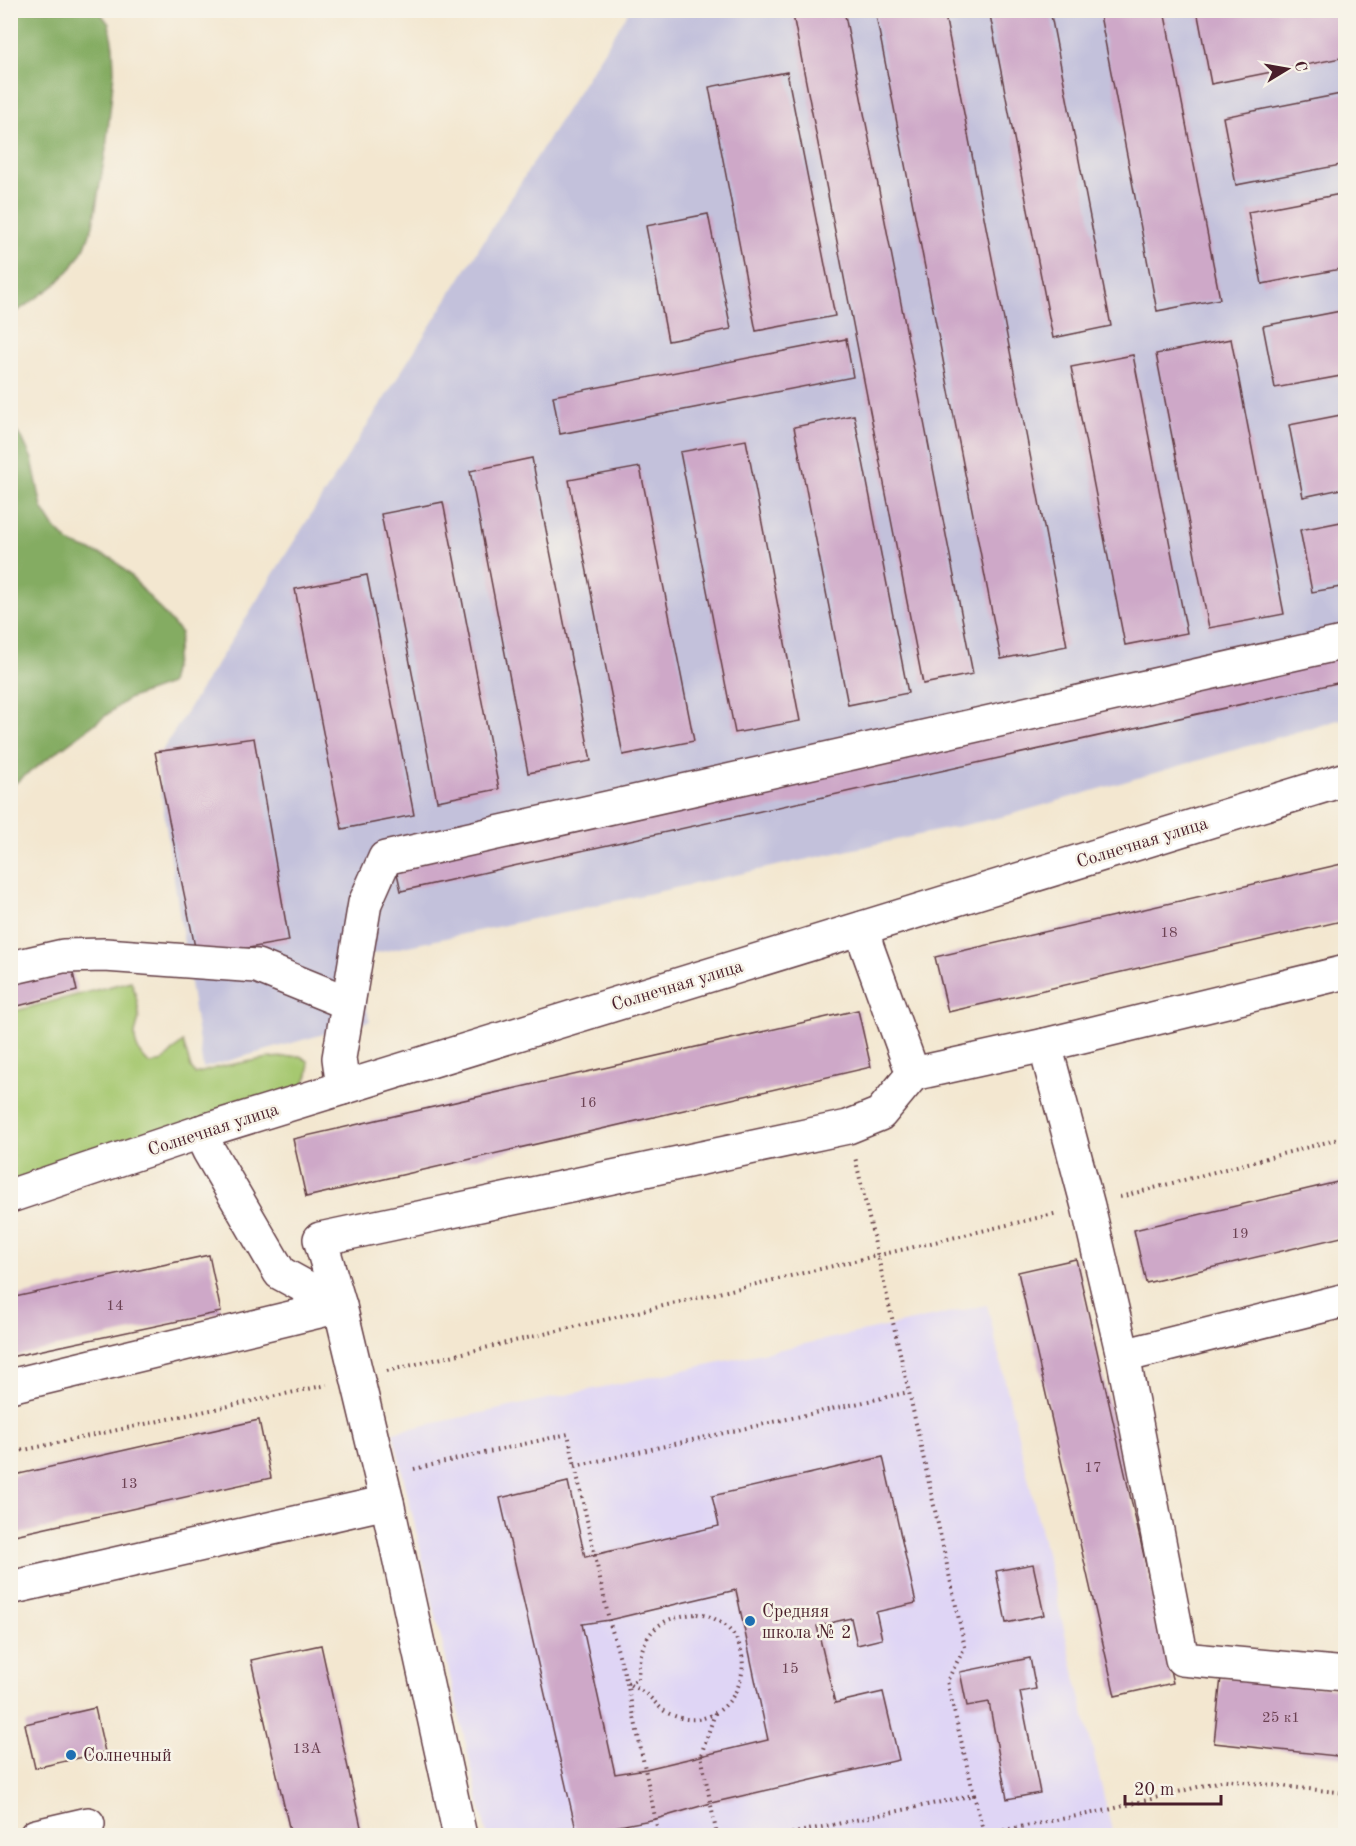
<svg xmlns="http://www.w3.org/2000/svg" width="1356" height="1846" viewBox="0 0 1356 1846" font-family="'Old Standard TT',serif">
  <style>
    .built { fill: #dfd5f5 }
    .industrial { fill: #c3c1db }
    .green { fill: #a6c870; stroke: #78744e; stroke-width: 1.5 }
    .forest { fill: #84ac62; stroke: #676646; stroke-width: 1.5 }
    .building { fill: #cea8c8; fill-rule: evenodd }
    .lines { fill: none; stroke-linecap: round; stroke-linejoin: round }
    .minor-casing { stroke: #633d44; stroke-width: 36 }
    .path { stroke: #633d44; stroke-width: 4; stroke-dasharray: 1.5 4.5; stroke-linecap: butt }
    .minor { stroke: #fff; stroke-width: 33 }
    .poi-dot { fill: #1f6fb2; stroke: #f7f3e8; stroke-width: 2 }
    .labels { text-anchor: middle; stroke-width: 5; stroke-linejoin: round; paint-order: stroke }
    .number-label { font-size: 15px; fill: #6b4152 }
    .street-label { font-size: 18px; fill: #4a1f2b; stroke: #f7f3e8 }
    .poi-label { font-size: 18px; fill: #4a1f2b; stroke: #f7f3e8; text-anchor: start }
  </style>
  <rect width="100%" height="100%" fill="#f7f3e8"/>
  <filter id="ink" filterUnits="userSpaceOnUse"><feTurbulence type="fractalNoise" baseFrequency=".0167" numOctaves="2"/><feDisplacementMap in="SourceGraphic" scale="12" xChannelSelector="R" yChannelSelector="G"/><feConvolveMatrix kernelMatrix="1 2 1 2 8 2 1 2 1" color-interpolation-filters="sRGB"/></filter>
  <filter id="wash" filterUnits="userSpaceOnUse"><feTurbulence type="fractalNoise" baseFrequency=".008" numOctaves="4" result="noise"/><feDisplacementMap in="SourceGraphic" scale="24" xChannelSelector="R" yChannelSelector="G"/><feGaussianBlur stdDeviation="1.35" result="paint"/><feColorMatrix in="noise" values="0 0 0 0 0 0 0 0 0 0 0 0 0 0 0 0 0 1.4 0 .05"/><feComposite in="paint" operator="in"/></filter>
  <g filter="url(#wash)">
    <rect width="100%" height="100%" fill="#f3e7d0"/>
    <polygon class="built" points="987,1305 1113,1835 487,1835 393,1432"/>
    <polygon class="industrial" points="629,11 1345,11 1345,718 1006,816 353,958 370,1021 203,1068 156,760"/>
    <path class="green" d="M 131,981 C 135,991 138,1003 139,1015 C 139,1022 136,1028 135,1034 C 134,1046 141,1057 150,1064 C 166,1064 171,1051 183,1042 L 191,1068 L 195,1074 L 223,1066 L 269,1058 L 300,1056 L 308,1061 C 310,1072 308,1077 302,1086 L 11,1185 L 11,1012 Z"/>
    <g class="forest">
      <polygon points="11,10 99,11 109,24 113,47 114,72 106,149 93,225 85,247 72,267 55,285 15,313 11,318"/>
      <polygon points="11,427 22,438 32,459 42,508 54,527 70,543 113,559 130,575 181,633 170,684 128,699 11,786"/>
    </g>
    <g id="blocks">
      <g class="building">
        <polygon points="792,10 844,10 973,674 923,684"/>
        <polygon points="875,10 944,10 1067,646 1001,659"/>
        <polygon points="989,10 1050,10 1111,326 1053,338"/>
        <polygon points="1099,10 1164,10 1220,299 1157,311"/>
        <polygon points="1197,10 1346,10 1346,57 1211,84"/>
        <polygon points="787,72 835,316 756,331 709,87"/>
        <polygon points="1346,93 1346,164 1236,185 1223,117"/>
        <polygon points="1346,193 1346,268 1262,284 1248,212"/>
        <polygon points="708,214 731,329 668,341 646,226"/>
        <polygon points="1346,310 1346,375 1275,388 1263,326"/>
        <polygon points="846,339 853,377 560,434 553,396"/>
        <polygon points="1231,339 1284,614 1209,628 1156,354"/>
        <polygon points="1133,355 1187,633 1125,645 1071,367"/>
        <polygon points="1346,414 1346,488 1303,497 1289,425"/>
        <polygon points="854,415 908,693 848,705 794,427"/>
        <polygon points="746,440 800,721 735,733 680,452"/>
        <polygon points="532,458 591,761 528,773 470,471"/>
        <polygon points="640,467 694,741 623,755 569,480"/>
        <polygon points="443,502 499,789 437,801 381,514"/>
        <polygon points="1346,521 1346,586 1312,592 1300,530"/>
        <polygon points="367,575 414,815 342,829 295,589"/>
        <polygon points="1346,648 1346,681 401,891 394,860"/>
        <polygon points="254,738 289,941 197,957 155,752"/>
        <polygon points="1346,863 1346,920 948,1012 935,957"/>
        <polygon points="70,960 77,991 10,1008 10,975"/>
        <polygon points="858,1010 871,1067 306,1197 293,1139"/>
        <polygon points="1346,1180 1346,1236 1146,1283 1134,1230"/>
        <polygon points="209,1255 221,1312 10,1357 10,1298"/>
        <polygon points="1076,1259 1173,1683 1115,1696 1018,1272"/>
        <polygon points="259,1420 271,1478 10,1536 10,1476"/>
        <path d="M 883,1457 L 916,1603 L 876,1612 L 882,1639 L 857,1645 L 851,1618 L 817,1626 L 835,1703 L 883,1692 L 899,1760 L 711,1803 L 656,1819 L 577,1834 L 500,1498 L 568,1482 L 585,1557 L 719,1526 L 712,1496 ZM 736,1590 L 768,1740 L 646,1769 L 615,1774 L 582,1624 L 609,1620 Z"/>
        <polygon points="1033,1564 1044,1615 1006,1623 996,1571"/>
        <polygon points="321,1645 363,1836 291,1836 251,1660"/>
        <polygon points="1030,1658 1036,1689 1020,1692 1040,1793 1007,1799 989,1702 967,1706 960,1672"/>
        <polygon points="1221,1677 1346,1690 1346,1757 1214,1743"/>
        <polygon points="95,1708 105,1752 35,1768 25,1724"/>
      </g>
    </g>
  </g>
  <g filter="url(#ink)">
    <use href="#blocks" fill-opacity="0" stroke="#633d44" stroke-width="1.5"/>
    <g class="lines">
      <defs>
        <g id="minor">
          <polyline points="863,928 867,947 913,1074 1045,1045 1088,1206 1123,1356 1346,1300"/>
          <polyline points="10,968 63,956 105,955 257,966 348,1003"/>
          <polyline points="1045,1045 1346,972"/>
          <polyline points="343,1088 339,1058 365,903 385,858 1346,642"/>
          <polyline points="200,1132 209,1151 280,1273 340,1306 387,1502 460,1836"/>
          <polyline points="10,1196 200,1132 1346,779"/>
          <polyline points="1123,1356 1182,1659 1346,1674"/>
          <polyline points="10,1386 340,1306 320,1239 848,1127 880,1114 913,1074"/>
          <polyline points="10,1588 387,1502"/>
          <polyline points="36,1836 88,1824"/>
        </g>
      </defs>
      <use href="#minor" class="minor-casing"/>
      <g class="path">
        <polyline points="1120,1197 1346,1137"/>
        <polyline points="387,1371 1058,1213"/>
        <polyline points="10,1453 327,1385"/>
        <polyline points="575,1466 909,1392"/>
        <polyline points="414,1469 568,1434 609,1620 627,1683 659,1836"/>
        <path d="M 697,1614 C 703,1615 710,1616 715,1619 C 773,1650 731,1740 672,1715 C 661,1711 656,1702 647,1695 C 641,1690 633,1687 627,1683 L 638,1680 C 639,1638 653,1617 697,1614 Z"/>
        <polyline points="715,1713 701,1755 717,1836"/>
        <polyline points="974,1795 984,1834 1108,1810 1225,1780 1346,1793"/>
        <polyline points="780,1836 974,1795 947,1681 965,1647 909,1392 855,1157"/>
      </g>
      <use href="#minor" class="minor"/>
    </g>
  </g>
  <g class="poi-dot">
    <circle cx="750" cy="1621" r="6"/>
    <circle cx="71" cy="1755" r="6"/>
  </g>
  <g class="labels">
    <g class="number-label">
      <text x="1169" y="937">18</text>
      <text x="588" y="1107">16</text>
      <text x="1240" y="1238">19</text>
      <text x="115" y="1310">14</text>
      <text x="1093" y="1472">17</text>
      <text x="129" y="1488">13</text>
      <text x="790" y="1673">15</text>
      <text x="1281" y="1722">25 к1</text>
      <text x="307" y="1753">13А</text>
    </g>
    <g class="street-label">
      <text transform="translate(1142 842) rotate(-17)" y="6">Солнечная улица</text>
      <text transform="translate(677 985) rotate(-17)" y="6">Солнечная улица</text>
      <text transform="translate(213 1129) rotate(-18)" y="6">Солнечная улица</text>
    </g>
    <g class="poi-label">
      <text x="762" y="1617">Средняя<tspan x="762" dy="21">школа № 2</tspan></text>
      <text x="83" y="1761">Солнечный</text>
    </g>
  </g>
  <rect width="1356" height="1846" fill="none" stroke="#f7f3e8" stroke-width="36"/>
  <g transform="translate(1287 69) rotate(79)" stroke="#f7f3e8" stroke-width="4.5" paint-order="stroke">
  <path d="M0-4.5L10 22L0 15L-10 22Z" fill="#4a1f2b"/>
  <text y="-9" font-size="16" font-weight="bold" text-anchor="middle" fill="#4a1f2b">С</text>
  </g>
  <path d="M1125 1795v9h96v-9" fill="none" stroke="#4a1f2b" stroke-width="3"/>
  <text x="1134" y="1795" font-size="18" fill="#4a1f2b" stroke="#f7f3e8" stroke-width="4.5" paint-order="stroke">20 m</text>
</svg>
